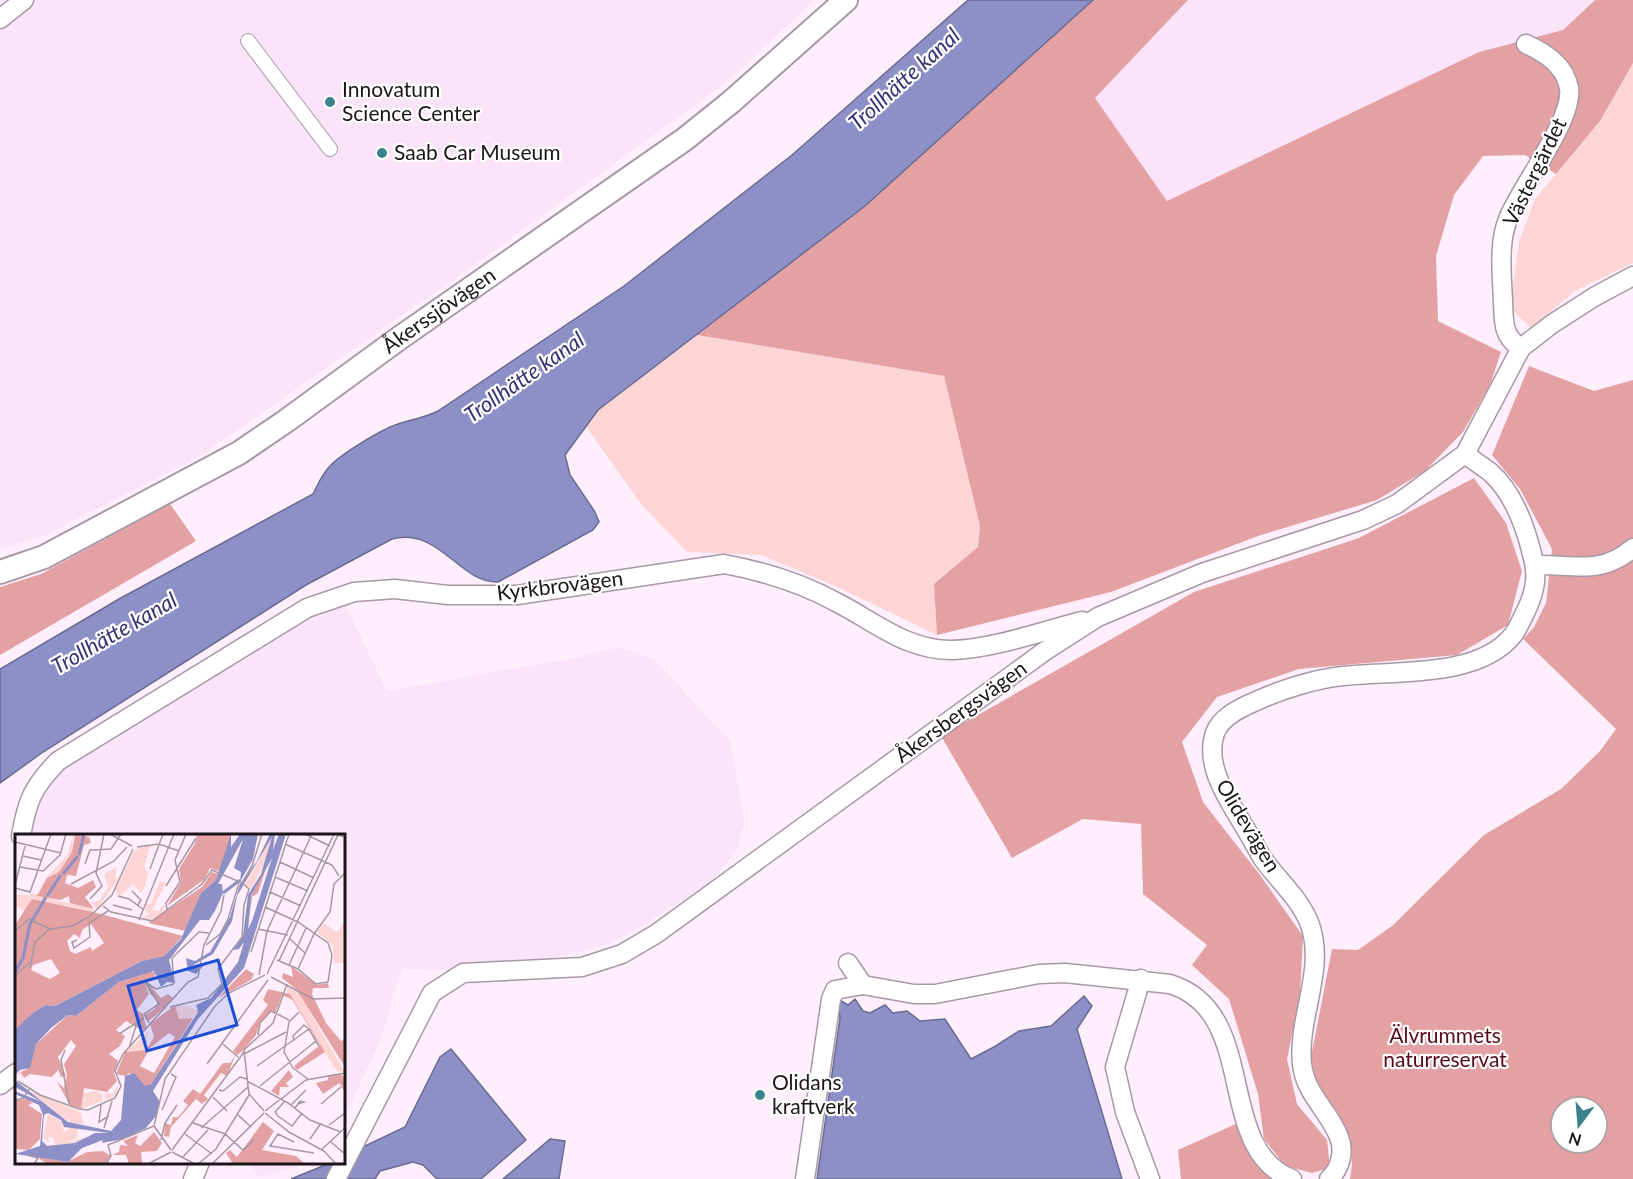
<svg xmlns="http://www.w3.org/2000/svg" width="1633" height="1179" viewBox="0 0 1633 1179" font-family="Lato,sans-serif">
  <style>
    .built { fill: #fbe4f9 }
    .green { fill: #fdd5d5 }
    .forest { fill: #e4a1a3; fill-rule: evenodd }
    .water { fill: #8c90c6; stroke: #6a6b92; stroke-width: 1.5 }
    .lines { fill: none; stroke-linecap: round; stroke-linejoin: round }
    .pedestrian-casing { stroke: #a798a6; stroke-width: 16 }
    .minor-casing { stroke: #a798a6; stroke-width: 21 }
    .tertiary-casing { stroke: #a798a6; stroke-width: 26 }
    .pedestrian { stroke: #fff; stroke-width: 14 }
    .minor { stroke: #fff; stroke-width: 18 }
    .tertiary { stroke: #fff; stroke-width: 22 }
    .poi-dot { fill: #3c828c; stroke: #fff; stroke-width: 2 }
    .labels { text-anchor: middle; stroke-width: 4.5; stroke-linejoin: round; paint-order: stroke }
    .poi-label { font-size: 21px; fill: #1b151a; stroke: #fff; text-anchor: start }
    .street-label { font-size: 21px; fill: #1b151a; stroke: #fff }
    .park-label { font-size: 21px; fill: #590819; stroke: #fff }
    .water-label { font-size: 22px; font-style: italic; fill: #353376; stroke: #fff }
    .inset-river { fill: none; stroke: #8c90c6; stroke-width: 3 }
    .inset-road { fill: none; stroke: #a498a2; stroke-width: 1.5 }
    .view { fill: #1d4ed8; fill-opacity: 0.15; stroke: #1d4ed8; stroke-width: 3 }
    .inset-edge { fill: none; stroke: #1b151a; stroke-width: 3 }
  </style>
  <rect width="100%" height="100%" fill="#ffeffd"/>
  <g class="built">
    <polygon points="0,0 815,0 723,85 466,271 199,457 46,535 0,549"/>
    <polygon points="1188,0 1595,0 1563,30 1479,52 1167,201 1095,98"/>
    <polygon points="346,606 387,691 580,657 619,647 654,659 730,741 745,822 736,851 713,880 641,927 610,944 562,956 441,970 402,969 380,1042 344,1118 344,836 29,836 32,816 45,783 64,765 208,680 294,626"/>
    <polygon points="251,1163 306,1163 259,1178"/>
  </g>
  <g class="green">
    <polygon points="1633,63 1633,263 1575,291 1531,328 1510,308 1519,242 1535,199 1600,121"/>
    <polygon points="697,335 944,376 980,526 978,547 934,584 937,635 835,586 761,555 687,552 640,503 586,426 598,410"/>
  </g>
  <g class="forest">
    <polygon points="1093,0 1188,0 1095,98 1167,201 1479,52 1563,30 1595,0 1633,0 1633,63 1600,121 1556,174 1525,155 1483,156 1454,195 1436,256 1438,321 1501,352 1490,385 1463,432 1425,471 1377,500 1258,536 1111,592 937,635 934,584 978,547 980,526 944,376 697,335 865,206"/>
    <path d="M 1529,366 L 1594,391 L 1633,380 L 1633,1179 L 1350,1179 L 1352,1165 L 1349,1139 L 1335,1124 L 1316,1085 L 1311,1057 L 1332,949 L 1358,950 L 1392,926 L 1484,835 L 1561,789 L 1600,751 L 1616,729 L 1523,639 L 1534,627 L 1546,603 L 1552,549 L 1520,489 L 1492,455 ZM 1561,1107 L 1597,1107 L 1597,1143 L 1561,1143 Z"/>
    <polygon points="1474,478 1506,523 1522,571 1508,625 1457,655 1299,669 1217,697 1182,742 1203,802 1260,875 1303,936 1300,996 1287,1059 1297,1104 1327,1140 1330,1168 1312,1173 1285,1166 1264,1139 1258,1094 1229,999 1192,965 1207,945 1143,894 1141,824 1083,819 1012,858 941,736 1194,592 1359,538"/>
    <polygon points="170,504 196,541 0,655 0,587 41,574"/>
    <polygon points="1238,1123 1258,1168 1278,1179 1181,1179 1178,1150"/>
  </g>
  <g class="water">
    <path d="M 968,0 L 1093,0 L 865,206 L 598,410 L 565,455 L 570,475 L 595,512 L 599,522 L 593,530 L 498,582 C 459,583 440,527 392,539 L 306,585 L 43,752 L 0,783 L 0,669 L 119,599 L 313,494 C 318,484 322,474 330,466 C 341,454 382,429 398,424 C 412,419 425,418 438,411 L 624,286 L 792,155 Z"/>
    <polygon points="1084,996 1092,1006 1077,1029 1122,1179 817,1179 840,1018 838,999 848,1005 855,999 863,1011 870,1013 885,1005 893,1013 907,1011 920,1021 945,1019 971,1059 994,1047 1019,1031 1051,1026"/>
    <polygon points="451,1049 526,1140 481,1179 437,1179 423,1165 413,1162 380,1171 375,1179 291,1179 330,1163 344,1162 344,1156 405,1127 440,1057"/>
    <polygon points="550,1139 565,1141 559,1179 503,1179"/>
  </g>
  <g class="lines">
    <defs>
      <polyline id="pedestrian" points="248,41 330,149"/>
      <g id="minor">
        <polyline points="0,19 24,0"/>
        <path d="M 1521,348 C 1502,336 1504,322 1503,301 C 1502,275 1498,244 1508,219 C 1520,188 1574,119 1569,88 C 1565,65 1545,53 1526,44"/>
        <path d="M 1535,565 C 1574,564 1600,576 1633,548"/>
        <path d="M 21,836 C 27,800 33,787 58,761 L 307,608 L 354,592 L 395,589 L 448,595 L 517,595 L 724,564 C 762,571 801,583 836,602 C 874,621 907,651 953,650 C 992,649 1043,631 1082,621"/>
        <polyline points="848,963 863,985"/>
        <polyline points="1141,979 1115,1067 1125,1112 1150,1179"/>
        <polyline points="0,1085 16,1073"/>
        <polyline points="193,1179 200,1162"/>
        <polyline points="336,1179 432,993 463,973 582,967 622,954 656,934 1045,651 1098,617 1202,573 1363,520 1397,504 1465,454 1521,348 1552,324 1594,297 1633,276"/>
        <path d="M 805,1179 L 831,999 L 835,990 L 863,985 L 914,994 L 935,994 L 1039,974 L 1065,973 L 1170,984 C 1261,1012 1213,1148 1292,1179"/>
        <path d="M 1329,1179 C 1340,1169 1345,1152 1339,1137 C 1329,1111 1305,1094 1302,1064 C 1297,1017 1327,968 1309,922 C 1299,898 1278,880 1263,859 C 1258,851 1253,841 1248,833 C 1232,804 1203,768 1215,733 C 1221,717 1240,708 1254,702 C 1280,690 1314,679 1343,676 C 1393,670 1478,679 1513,635 C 1517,630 1520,623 1523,617 C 1533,598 1539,579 1533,558 C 1526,528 1514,493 1490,472 C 1482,466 1473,460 1465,454"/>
      </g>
      <g id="tertiary">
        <path id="s1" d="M 0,572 L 44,557 L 239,453 L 286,421 L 401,337 L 685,139 L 731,102 L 846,0"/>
      </g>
    </defs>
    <use href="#pedestrian" class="pedestrian-casing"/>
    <use href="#minor" class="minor-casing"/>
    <use href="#tertiary" class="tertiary-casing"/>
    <use href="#pedestrian" class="pedestrian"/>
    <use href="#minor" class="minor"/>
    <use href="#tertiary" class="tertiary"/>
  </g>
  <g class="poi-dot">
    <circle cx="330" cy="102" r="6"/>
    <circle cx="382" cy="153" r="6"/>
    <circle cx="760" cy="1095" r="6"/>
  </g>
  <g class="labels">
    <g class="poi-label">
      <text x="342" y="97">Innovatum<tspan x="342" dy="24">Science Center</tspan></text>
      <text x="394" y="160">Saab Car Museum</text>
      <text x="772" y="1090">Olidans<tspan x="772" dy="24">kraftverk</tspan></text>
    </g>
    <g class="street-label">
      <text transform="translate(1535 172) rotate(-64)" y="7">Västergärdet</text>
      <text dy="7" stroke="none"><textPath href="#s1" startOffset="513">Åkerssjövägen</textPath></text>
      <text transform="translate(560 586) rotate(-7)" y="7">Kyrkbrovägen</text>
      <text transform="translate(961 712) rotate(-36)" y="7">Åkersbergsvägen</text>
      <text transform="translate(1248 826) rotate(59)" y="7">Olidevägen</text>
    </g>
    <g class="park-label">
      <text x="1445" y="1043">Älvrummets<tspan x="1445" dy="24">naturreservat</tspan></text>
    </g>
    <g class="water-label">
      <text transform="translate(904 79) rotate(-42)" y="8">Trollhätte kanal</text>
      <text transform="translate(524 377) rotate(-35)" y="8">Trollhätte kanal</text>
      <text transform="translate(114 633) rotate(-30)" y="8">Trollhätte kanal</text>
    </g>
  </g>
  <g transform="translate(15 834)">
    <rect width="330" height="330" fill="#ffeffd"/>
    <path d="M 58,0 L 57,18 L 44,38 L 32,44 L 23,62 L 79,75 L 78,78 L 51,71 L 12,78 L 0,72 L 0,55 L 2,61 L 23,60 L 32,43 L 53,20 ZM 257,3 L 255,16 L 237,55 L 230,51 ZM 129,11 L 135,12 L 129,34 L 133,38 L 130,52 L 126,59 L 118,50 L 105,62 L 100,57 L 119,17 ZM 102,33 L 100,44 L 103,46 L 82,75 L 76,68 L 84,67 L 93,53 L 89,40 ZM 145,47 L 151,49 L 137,76 L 144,77 L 149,70 L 149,76 L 142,84 L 134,86 L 127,84 L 135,80 L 130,77 L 131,70 L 136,70 ZM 330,87 L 330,129 L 319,129 L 318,112 L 302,98 L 309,89 L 322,98 ZM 274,153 L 281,155 L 330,238 L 322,237 L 271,157 ZM 160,171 L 175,172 L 183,177 L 178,184 L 164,185 ZM 133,197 L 131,216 L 110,218 L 131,200 ZM 104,248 L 101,262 L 66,275 L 65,268 L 71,266 L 65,265 L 69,259 L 82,257 L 88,261 L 87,266 L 91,265 L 90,259 L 98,260 ZM 14,257 L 66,278 L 68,291 L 53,287 ZM 33,280 L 46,287 L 49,298 L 58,292 L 63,295 L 62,304 L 50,309 L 71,303 L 60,309 L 36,312 L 30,311 L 27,308 L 33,311 L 40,311 L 39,304 L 33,303 L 35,310 L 28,303 Z" fill="#fdd5d5"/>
    <path d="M 60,0 L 74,3 L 76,9 L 69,11 L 61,42 L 52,41 L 50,49 L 63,54 L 78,46 L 81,53 L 70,63 L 79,75 L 55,69 L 54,62 L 45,66 L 22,62 L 32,44 L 44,38 L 57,18 ZM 178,0 L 216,0 L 212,21 L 204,37 L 195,34 L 190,45 L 152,72 L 166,48 L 164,35 L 179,11 L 182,3 ZM 253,28 L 243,59 L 237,63 L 233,93 L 233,69 ZM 197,38 L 203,40 L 201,46 L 186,59 L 171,97 L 133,89 L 187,53 ZM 17,65 L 78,78 L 168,102 L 149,122 L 127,127 L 40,172 L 31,171 L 0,196 L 0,91 ZM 76,90 L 89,109 L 77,117 L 76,113 L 60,120 L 55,117 L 52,107 L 59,100 L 65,104 L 67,96 ZM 36,125 L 45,139 L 35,145 L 16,136 L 18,131 ZM 276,132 L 302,151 L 313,149 L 314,154 L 298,154 L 297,160 L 311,189 L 326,207 L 330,205 L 330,233 L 281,155 L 267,144 L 268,139 L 278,143 ZM 231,135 L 239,140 L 236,146 L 203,164 ZM 134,138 L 140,138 L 139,146 L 129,147 L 134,160 L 122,176 L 128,180 L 132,195 L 126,196 L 111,187 L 101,196 L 110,202 L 105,212 L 94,220 L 103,227 L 99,239 L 102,247 L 92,258 L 69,254 L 66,275 L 55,271 L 42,248 L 49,254 L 52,241 L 49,230 L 61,212 L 56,206 L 43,223 L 51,242 L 46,243 L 43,236 L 37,243 L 15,240 L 9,244 L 6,239 L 0,241 L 14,234 L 21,210 L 53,181 L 61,182 L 104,148 ZM 131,147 L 146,164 L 153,160 L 159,165 L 133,188 L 129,181 L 140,175 L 143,166 L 135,160 ZM 253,155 L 275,160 L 310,218 L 282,236 L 279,232 L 305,211 L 278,166 L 267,161 L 260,179 L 257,176 L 246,187 L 241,201 L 228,217 L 222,221 L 218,217 L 253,171 L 248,166 ZM 160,171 L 164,185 L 178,184 L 136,250 L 130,253 L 115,239 L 110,242 L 101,240 L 110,218 L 131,216 L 139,203 L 135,190 ZM 154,199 L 160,203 L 139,239 L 125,232 L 135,214 ZM 220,222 L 212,242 L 206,239 L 189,261 L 193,265 L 187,270 L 181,265 L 156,293 L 154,303 L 149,302 L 150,289 L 156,291 L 158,283 L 163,283 L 173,271 L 168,267 L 178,255 L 185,260 L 208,229 L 215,229 ZM 274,236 L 278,243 L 271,249 L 274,253 L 265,253 L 264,262 L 256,257 ZM 326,240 L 330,245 L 330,258 L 324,249 L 308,260 L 301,249 L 313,246 L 313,241 ZM 12,265 L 18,269 L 13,271 L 27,280 L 25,305 L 14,316 L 0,315 L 0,266 ZM 248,288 L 259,297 L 247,316 L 281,322 L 290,330 L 218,330 L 211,319 L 215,316 L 222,323 ZM 139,298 L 147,309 L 142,317 L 126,318 L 127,330 L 114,330 L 111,321 L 97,321 L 104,318 L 105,311 L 113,312 L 108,307 L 123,301 L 120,309 L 125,312 ZM 88,317 L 96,322 L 90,330 L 32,330 L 22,323 L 52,328 L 72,318 Z" fill="#e4a1a3" fill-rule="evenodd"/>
    <path d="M 216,0 L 216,13 L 225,0 L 243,0 L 238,25 L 225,48 L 226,38 L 219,34 L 228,5 L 203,50 L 207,50 L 208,59 L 200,77 L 194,86 L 185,86 L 154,126 L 160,149 L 152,148 L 146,153 L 139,137 L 104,148 L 61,182 L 53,181 L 36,194 L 21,210 L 15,234 L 5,236 L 0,241 L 0,196 L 18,179 L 31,171 L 40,172 L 127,127 L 149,122 L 166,105 L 186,59 L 201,46 ZM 255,0 L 260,0 L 258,16 L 264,0 L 271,0 L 229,134 L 183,185 L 138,257 L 145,268 L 141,282 L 131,294 L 108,305 L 87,309 L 88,306 L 67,314 L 53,328 L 0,320 L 25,312 L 28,281 L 24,271 L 0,260 L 0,257 L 27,268 L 0,253 L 0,246 L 53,288 L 96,297 L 106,286 L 110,242 L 119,239 L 130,252 L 136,250 L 183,178 L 181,171 L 196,164 L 223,128 L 229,108 L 224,115 L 218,116 L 228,102 L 233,61 L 246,40 L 257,3 L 222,62 L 217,87 L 198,120 L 177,132 L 192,128 L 181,140 L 173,137 L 171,124 L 180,127 L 195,118 L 215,83 L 225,50 L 242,27 ZM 257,24 L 237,87 L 233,95 L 236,62 ZM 33,279 L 46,286 L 49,293 L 94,299 L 80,299 L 60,309 L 32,312 L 27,307 L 29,281 Z" fill="#8c90c6" fill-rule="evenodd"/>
    <path class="inset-river" d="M 64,21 L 69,0M 48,40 L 63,22M 208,59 L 225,46M 32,62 L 46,41M 0,138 L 8,124 L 15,90 L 31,63"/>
    <path class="inset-road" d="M 95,0 L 117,12M 290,0 L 315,12M 0,8 L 46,19M 270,10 L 317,31 L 324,42M 122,13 L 144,10 L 164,17M 80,16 L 96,15 L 106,0M 8,22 L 26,26M 265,28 L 299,44M 70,30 L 75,16 L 80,16M 5,33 L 28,37 L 45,21 L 51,0M 135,35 L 148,0M 260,43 L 293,57M 56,50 L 99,27 L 112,13M 0,51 L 10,12M 151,52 L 181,4M 0,54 L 15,58 L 36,0M 117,57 L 126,66 L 123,71M 255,58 L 286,72M 103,62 L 114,65 L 129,76M 75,65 L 87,52 L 81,39 L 89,0M 98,71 L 117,76M 88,72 L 96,78 L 137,87 L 187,50 L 197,36 L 227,49 L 237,32 L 247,0M 250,73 L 283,88 L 313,109 L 317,121 L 313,148M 152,76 L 151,69 L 165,48 L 160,26 L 171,0M 124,86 L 159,0M 243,95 L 273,101M 0,97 L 14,85 L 35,95 L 57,92 L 74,83 L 97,61 L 118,15M 275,105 L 290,119M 62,106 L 57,108 L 59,114 L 75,103 L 74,89 L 93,77M 191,111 L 205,100 L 213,85 L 224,49M 236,118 L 274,0M 262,126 L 283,135 L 301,150 L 313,148M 264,127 L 323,1 L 330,3M 274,131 L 291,94M 15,134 L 20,108 L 35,95M 283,135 L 299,100 L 315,78 L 319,50 L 330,39M 252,140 L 319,0M 244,141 L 252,97 L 297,0M 0,142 L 14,129M 256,143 L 298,165 L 330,164M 130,148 L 144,170 L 129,180 L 134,189M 130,148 L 141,155 L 159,150M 159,150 L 157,124 L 184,98 L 194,99M 155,173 L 193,164 L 207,150 L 203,135 L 227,103 L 229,71 L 234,55 L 227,49M 284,178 L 274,188 L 269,218 L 278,234 L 293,245M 294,195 L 304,212M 104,200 L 129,184M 243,201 L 245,189 L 256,177 L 274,186M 279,207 L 278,202 L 289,191 L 294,195M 208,210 L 223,223M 114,214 L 122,189M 50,216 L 46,226 L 54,270M 229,220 L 271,198M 192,230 L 253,146M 242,232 L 294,195M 3,247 L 25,261 L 64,275 L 73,276 L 100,264 L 106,252 L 100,237 L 108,220 L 173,148 L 183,143 L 189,111 L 206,77 L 209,61M 232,247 L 273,269 L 295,286 L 326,298M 245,252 L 301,207M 204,256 L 208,257 L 225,243 L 232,245M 198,263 L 212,277M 0,266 L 9,264 L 14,255M 270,267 L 260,278 L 263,282 L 277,292 L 287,279M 306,270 L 326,253M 86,271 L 84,288 L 94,282M 276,271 L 291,256M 280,274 L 285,267 L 289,268 L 283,270M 147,276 L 161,243 L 156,240M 249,277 L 234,260 L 229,216 L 258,189 L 272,150M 250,277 L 291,246 L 330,239M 250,279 L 274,298 L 309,317 L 321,330M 222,280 L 236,293M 178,289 L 210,300 L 228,316 L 239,306M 314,291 L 330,279M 139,292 L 156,316M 89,294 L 97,267M 186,294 L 233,253M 170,300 L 197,320M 295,305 L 306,289M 146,306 L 150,289 L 162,271M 279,308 L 263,300 L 255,312 L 299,319M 316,308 L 330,320M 307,315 L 330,294M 157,316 L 229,218M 157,318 L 180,330M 12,321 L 23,324 L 19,330M 167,324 L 193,296M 91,330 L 96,322 L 93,311 L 139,292 L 150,245 L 200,172 L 214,159 L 250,141M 133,330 L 156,318M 183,330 L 201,315 L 234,261M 197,330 L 249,279"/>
    <path class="view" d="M 203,126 L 222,191 L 132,217 L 113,152 Z"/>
    <rect width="330" height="330" class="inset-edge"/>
  </g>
  <g transform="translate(1579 1125) rotate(196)"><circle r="28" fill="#ffffff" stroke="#a4a1a3" stroke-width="1.5"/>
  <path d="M0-4.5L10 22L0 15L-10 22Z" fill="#3c828c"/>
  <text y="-9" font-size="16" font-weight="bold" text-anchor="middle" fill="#1b151a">N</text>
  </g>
</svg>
